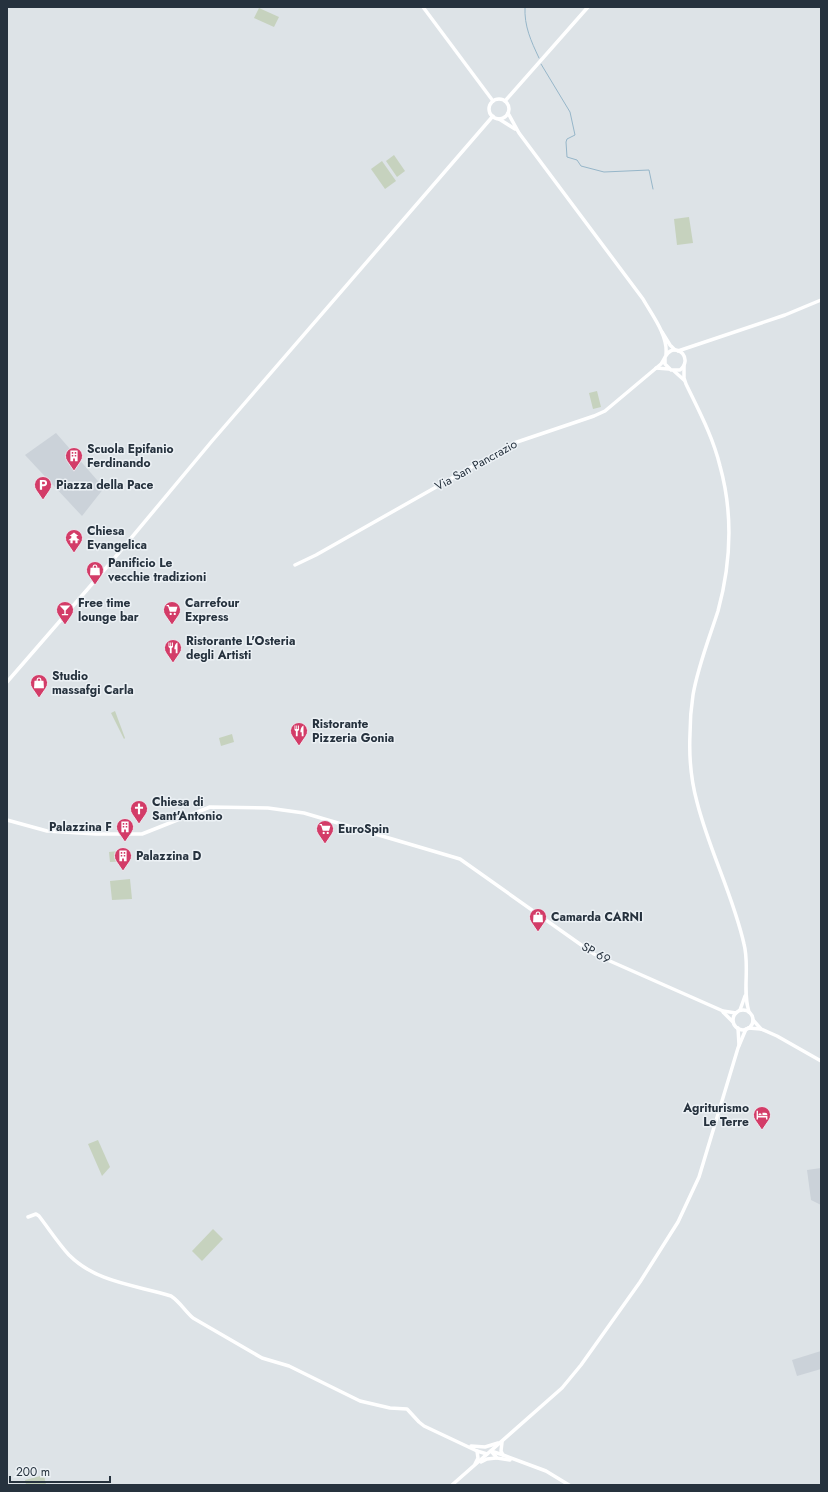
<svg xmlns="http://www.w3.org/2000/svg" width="828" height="1492" viewBox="0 0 828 1492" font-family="Jost,sans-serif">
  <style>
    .built { fill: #cbd2d9 }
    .green { fill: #c6d2be }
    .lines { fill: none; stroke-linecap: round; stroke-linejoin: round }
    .stream { stroke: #96b6c9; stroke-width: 1 }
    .secondary { stroke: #fff; stroke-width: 3.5 }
    .labels { text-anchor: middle; stroke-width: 3; stroke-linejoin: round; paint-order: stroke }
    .poi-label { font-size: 12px; font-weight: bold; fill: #26323e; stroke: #ecf1f5; text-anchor: start }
    .street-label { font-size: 12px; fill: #26323e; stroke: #ecf1f5 }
  </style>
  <rect width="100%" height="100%" fill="#dde3e7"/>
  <g class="built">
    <polygon points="56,433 104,488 82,516 25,455"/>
    <polygon points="821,1168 821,1205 811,1200 807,1170"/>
    <polygon points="821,1351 821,1369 797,1376 792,1360"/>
  </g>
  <g class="green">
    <polygon points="259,8 279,17 274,27 254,18"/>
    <polygon points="394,155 405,171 397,177 386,161"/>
    <polygon points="382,161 396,181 385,189 371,169"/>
    <polygon points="689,217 693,243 677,245 674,219"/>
    <polygon points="597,391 601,407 593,409 589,393"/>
    <polygon points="115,711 125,738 124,739 111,713"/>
    <polygon points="232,734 234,742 221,746 219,738"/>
    <polygon points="128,850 129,861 110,862 109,852"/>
    <polygon points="130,879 132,899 112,900 110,881"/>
    <polygon points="98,1140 110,1167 102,1176 88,1144"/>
    <polygon points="213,1229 223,1239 202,1261 192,1251"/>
    <polygon points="44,1475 46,1485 26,1485 25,1480"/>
  </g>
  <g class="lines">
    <g class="stream">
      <path d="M 525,7 C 524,26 531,41 539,58"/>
      <polyline points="541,64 570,112 575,135 567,139 566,142 567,157 577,160 581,166 604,172 649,170 653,189"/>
    </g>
    <g class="secondary">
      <polyline points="423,7 493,101"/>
      <circle cx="499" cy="109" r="10"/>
      <polyline points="505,101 588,7"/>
      <path d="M 508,113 L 519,133 L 643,299 C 652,315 668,335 666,354"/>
      <polyline points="499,119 515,129"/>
      <polyline points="662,332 670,345 675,350"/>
      <polyline points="678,351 785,315 821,300"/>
      <path d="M 684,366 L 684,378 L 686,384 C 699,411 713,437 720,466 C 733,513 731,563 718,611 C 709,639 698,666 693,695 C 691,708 690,721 690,734 C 689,756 691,780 697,802 C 709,850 733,895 744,944 C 750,967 742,991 749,1012"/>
      <polyline points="656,368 669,369"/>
      <polyline points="674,371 684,380"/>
      <path d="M 295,565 L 316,555 L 514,443 L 594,416 L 605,411 L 661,364 C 664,360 665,356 668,353 C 678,343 693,359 680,370 L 671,370 L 665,364 L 665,357"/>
      <polyline points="7,682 112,561 212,441 493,116"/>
      <polyline points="7,820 47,831 96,834 142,834 210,807 268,808 304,813 460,859 594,954 723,1011 736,1013"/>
      <polyline points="740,1010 745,996"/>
      <circle cx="743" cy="1020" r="10"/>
      <polyline points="723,1012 733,1022"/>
      <polyline points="753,1020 761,1029"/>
      <polyline points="738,1028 739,1045"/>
      <polyline points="748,1028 761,1029 777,1036 821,1061"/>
      <path d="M 28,1217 L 36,1214 L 39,1216 C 49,1229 58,1243 69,1255 C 97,1283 136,1285 171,1296 C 180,1302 185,1311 193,1318 L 262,1358 L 289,1366 L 360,1401 L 390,1408 L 407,1409 L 419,1422 L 424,1426 L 477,1451 L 487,1454"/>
      <polyline points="502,1442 501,1451 503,1455 546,1471 569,1485"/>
      <polyline points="471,1446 485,1447 498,1443"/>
      <polyline points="491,1451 497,1458 510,1460"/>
      <polyline points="491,1451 503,1455"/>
      <polyline points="481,1462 487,1459 496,1458"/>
      <polyline points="475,1464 478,1458 477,1451"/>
      <polyline points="452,1485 562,1388 581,1365 640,1282 678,1222 699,1177 738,1048 746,1029"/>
    </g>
  </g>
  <defs>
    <symbol id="building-pin" viewBox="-11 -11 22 30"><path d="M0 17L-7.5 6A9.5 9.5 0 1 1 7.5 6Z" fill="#d33c68" stroke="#ecf1f5"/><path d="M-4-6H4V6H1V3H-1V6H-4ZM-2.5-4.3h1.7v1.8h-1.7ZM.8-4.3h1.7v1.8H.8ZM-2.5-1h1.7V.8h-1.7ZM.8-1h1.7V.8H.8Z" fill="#fff"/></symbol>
    <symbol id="parking-pin" viewBox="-11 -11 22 30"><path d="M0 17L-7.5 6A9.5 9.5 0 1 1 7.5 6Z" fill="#d33c68" stroke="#ecf1f5"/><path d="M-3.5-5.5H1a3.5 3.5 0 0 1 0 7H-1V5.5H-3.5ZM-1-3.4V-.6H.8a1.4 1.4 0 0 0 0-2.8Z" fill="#fff"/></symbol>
    <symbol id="temple-pin" viewBox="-11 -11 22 30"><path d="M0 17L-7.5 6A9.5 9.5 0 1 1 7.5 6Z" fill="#d33c68" stroke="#ecf1f5"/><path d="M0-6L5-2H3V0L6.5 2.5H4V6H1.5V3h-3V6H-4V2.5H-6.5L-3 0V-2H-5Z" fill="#fff"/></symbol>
    <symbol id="shop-pin" viewBox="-11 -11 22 30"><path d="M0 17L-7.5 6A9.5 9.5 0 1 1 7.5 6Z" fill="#d33c68" stroke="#ecf1f5"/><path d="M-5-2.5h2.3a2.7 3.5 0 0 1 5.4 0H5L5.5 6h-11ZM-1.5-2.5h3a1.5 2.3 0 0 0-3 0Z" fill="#fff"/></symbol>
    <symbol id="bar-pin" viewBox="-11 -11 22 30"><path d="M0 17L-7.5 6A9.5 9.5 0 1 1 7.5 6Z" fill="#d33c68" stroke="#ecf1f5"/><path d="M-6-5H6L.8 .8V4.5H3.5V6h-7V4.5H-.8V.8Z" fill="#fff"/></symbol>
    <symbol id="supermarket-pin" viewBox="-11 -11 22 30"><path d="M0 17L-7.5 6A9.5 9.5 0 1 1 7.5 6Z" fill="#d33c68" stroke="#ecf1f5"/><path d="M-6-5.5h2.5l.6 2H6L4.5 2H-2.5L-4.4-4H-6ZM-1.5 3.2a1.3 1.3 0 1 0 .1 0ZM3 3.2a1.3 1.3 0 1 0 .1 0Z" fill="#fff"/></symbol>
    <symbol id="restaurant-pin" viewBox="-11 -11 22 30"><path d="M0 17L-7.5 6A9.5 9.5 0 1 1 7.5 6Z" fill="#d33c68" stroke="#ecf1f5"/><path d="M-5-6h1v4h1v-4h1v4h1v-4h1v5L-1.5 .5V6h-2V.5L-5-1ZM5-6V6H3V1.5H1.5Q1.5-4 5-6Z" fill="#fff"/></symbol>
    <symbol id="church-pin" viewBox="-11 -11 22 30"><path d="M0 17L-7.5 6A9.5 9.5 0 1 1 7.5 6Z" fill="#d33c68" stroke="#ecf1f5"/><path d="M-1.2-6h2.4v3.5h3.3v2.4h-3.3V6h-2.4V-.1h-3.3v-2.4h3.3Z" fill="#fff"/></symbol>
    <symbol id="hotel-pin" viewBox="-11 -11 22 30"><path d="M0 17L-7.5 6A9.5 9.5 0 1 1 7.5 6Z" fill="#d33c68" stroke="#ecf1f5"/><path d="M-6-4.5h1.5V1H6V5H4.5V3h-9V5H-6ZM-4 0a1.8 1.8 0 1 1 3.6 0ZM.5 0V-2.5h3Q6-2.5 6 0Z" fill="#fff"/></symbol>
  </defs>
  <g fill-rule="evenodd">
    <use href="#building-pin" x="64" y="446" width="20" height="27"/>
    <use href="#parking-pin" x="33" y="475" width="20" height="27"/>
    <use href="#temple-pin" x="64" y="528" width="20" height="27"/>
    <use href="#shop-pin" x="85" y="560" width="20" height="27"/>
    <use href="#bar-pin" x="55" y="600" width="20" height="27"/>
    <use href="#supermarket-pin" x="162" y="600" width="20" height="27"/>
    <use href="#restaurant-pin" x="163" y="638" width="20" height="27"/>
    <use href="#shop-pin" x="29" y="673" width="20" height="27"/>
    <use href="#restaurant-pin" x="289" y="721" width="20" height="27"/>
    <use href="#church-pin" x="129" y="799" width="20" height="27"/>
    <use href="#building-pin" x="115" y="817" width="20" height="27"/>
    <use href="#supermarket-pin" x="315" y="819" width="20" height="27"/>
    <use href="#building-pin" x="113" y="846" width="20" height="27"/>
    <use href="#shop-pin" x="528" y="907" width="20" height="27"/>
    <use href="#hotel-pin" x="752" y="1105" width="20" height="27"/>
  </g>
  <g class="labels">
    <g class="poi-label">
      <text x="87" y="453">Scuola Epifanio<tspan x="87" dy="14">Ferdinando</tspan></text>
      <text x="56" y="489">Piazza della Pace</text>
      <text x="87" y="535">Chiesa<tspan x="87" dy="14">Evangelica</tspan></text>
      <text x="108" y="567">Panificio Le<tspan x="108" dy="14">vecchie tradizioni</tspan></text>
      <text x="78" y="607">Free time<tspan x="78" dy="14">lounge bar</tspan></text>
      <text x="185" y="607">Carrefour<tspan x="185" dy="14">Express</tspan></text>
      <text x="186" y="645">Ristorante L'Osteria<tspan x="186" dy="14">degli Artisti</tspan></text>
      <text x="52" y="680">Studio<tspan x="52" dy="14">massafgi Carla</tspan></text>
      <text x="312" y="728">Ristorante<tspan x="312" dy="14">Pizzeria Gonia</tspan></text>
      <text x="152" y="806">Chiesa di<tspan x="152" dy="14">Sant'Antonio</tspan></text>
      <text x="112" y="831" text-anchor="end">Palazzina F</text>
      <text x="338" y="833">EuroSpin</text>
      <text x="136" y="860">Palazzina D</text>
      <text x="551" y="921">Camarda CARNI</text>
      <text x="749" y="1112" text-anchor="end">Agriturismo<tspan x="749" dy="14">Le Terre</tspan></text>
    </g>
    <g class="street-label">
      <text transform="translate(476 465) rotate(-29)" y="4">Via San Pancrazio</text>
      <text transform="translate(596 953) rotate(29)" y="4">SP 69</text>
    </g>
  </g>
  <rect width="828" height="1492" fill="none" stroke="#26323e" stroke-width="16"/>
  <path d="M10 1476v6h100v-6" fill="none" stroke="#26323e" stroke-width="2"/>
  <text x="16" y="1476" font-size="12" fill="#26323e" stroke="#ecf1f5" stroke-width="3" paint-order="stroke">200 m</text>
</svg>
